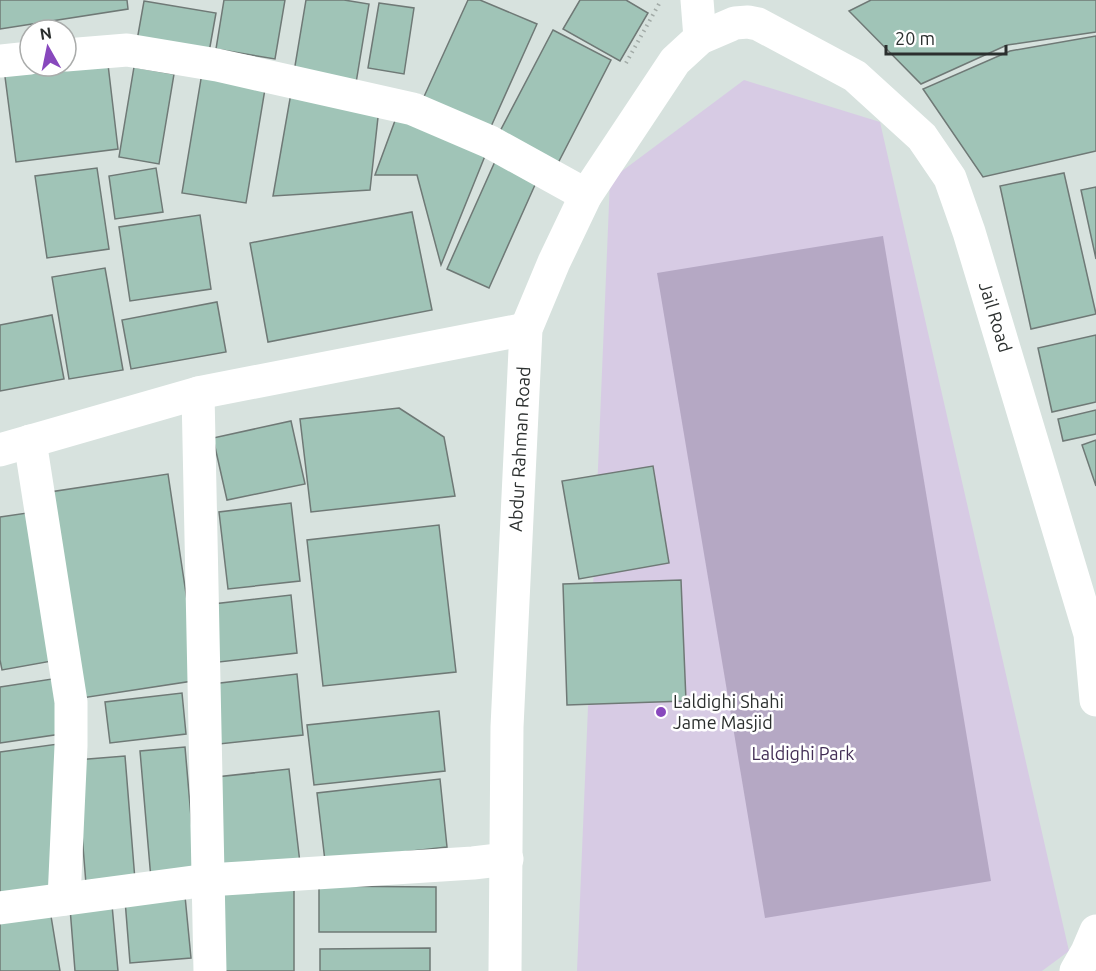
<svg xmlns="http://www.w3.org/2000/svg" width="1096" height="971" viewBox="0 0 1096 971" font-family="Ubuntu,sans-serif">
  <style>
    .green { fill: #d7cbe4 }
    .water { fill: #b5a8c4 }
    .building { fill: #a0c4b7; stroke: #6f7976; stroke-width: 1.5 }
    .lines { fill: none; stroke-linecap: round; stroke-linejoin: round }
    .path { stroke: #a2aba7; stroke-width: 4; stroke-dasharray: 1.5 4.5; stroke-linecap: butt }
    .minor { stroke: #fff; stroke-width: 33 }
    .major { stroke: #fff; stroke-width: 33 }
    .poi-dot { fill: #8848bd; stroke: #fff; stroke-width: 2 }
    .labels { text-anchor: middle; stroke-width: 5; stroke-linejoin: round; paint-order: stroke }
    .street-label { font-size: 18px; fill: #2b2f2e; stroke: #fff }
    .poi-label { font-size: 18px; fill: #2b2f2e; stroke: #fff; text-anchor: start }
    .park-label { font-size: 18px; fill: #432e56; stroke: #fff }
  </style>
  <rect width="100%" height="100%" fill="#d7e2de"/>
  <polygon class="green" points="744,80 880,122 1069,951 1042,971 577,971 610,180"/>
  <polygon class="water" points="883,236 991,881 765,918 657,273"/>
  <g class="building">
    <polygon points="0,0 127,0 128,9 0,29"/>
    <polygon points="224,0 285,0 275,59 216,49"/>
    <polygon points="306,0 344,0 369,4 356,83 294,72"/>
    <polygon points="468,0 480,0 537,24 489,131 422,101"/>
    <polygon points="580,0 626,0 648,13 620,61 563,29"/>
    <polygon points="871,0 1096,0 1096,32 1007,45 921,84 849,11"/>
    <polygon points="144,1 216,13 208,58 136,46"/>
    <polygon points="379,3 414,8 404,74 368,68"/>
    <polygon points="553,30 611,60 556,167 497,137"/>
    <polygon points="1096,36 1096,151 983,177 923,89 1010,51"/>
    <polygon points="107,56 118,149 16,162 4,69 66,66"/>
    <polygon points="134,67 174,74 159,164 119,157"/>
    <polygon points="202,73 266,83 246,203 182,193"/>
    <polygon points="291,93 379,108 370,190 273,196"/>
    <polygon points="396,118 487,151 441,265 417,175 375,175"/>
    <polygon points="497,157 539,176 489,288 447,269"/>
    <polygon points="97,168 109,249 47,258 35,176"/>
    <polygon points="156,168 163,212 115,219 109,176"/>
    <polygon points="1064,173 1096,314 1031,329 1000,186"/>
    <polygon points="1096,187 1096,259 1081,190"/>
    <polygon points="412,212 432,310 268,342 250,243"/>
    <polygon points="200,215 211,289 130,301 119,227"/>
    <polygon points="105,268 123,370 69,379 52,277"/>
    <polygon points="217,302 226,352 131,369 122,320"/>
    <polygon points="52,315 64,379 0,391 0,325"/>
    <polygon points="1096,335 1096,402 1052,412 1038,348"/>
    <polygon points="399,408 444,437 455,496 311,512 300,419"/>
    <polygon points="1096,410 1096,434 1063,441 1058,419"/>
    <polygon points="291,421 305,484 227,500 213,438"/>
    <polygon points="1096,440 1096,486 1082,445"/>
    <polygon points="653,466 669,563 579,579 562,481"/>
    <polygon points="168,474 199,680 82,698 50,492"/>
    <polygon points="291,503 300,581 228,589 219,512"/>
    <polygon points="27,513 52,661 2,670 0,660 0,517"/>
    <polygon points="439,525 456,672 323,686 307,540"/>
    <polygon points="681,580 686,701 567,705 563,584"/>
    <polygon points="291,595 297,653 219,662 213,604"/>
    <polygon points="297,674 303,735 219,744 212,684"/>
    <polygon points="52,679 61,734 0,743 0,687"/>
    <polygon points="182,693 186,734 110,743 105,702"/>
    <polygon points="439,711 445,771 314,785 307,725"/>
    <polygon points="58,744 54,890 0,898 0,752"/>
    <polygon points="185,747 196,875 151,879 140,751"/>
    <polygon points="125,756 135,880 86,884 76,760"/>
    <polygon points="289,769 300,863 218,873 207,778"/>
    <polygon points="440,779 447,847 325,861 317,793"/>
    <polygon points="319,886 436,887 436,932 319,932"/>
    <polygon points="216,889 294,890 294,971 216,971"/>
    <polygon points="185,896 191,958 130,963 125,900"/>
    <polygon points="112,905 118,971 75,971 70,908"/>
    <polygon points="50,910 60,971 0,971 0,918"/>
    <polygon points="430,948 430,971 320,971 320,949"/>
  </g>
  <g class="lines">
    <polyline class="path" points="626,63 659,4"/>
    <g class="minor">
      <polyline points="66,55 127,50 217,65 413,109 490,142 586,195"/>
      <polyline points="0,61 30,58"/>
      <polyline points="198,393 210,971"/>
      <polyline points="30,441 71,702 71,746 64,899"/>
      <polyline points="0,908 208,880 473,863 507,859"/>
    </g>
    <g class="major">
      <polyline points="697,0 700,38"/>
      <polyline points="0,450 198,393 526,329"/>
      <polyline points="505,971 507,727 526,329 554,262 586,195 675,61 700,38 735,23 748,22 758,24 855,76 922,137 950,178 969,232 1090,634 1096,700"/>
      <polyline points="1076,971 1087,952 1096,931"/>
    </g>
  </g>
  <circle class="poi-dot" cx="661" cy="712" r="6"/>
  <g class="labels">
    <g class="street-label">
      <text transform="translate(995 317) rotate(73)" y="6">Jail Road</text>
      <text transform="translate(520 449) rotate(-87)" y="6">Abdur Rahman Road</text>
    </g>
    <g class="poi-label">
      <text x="673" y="708">Laldighi Shahi<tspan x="673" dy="21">Jame Masjid</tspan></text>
    </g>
    <g class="park-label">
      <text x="803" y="760">Laldighi Park</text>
    </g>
  </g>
  <g transform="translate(48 48) rotate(351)"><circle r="28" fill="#ffffff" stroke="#aaacab" stroke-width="1.5"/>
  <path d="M0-4.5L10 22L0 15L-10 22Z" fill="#8848bd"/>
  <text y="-9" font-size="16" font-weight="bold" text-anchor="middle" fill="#2b2f2e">N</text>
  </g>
  <path d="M886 45v9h120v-9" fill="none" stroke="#2b2f2e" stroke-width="3"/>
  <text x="895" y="45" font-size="18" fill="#2b2f2e" stroke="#ffffff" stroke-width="4.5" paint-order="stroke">20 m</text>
</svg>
